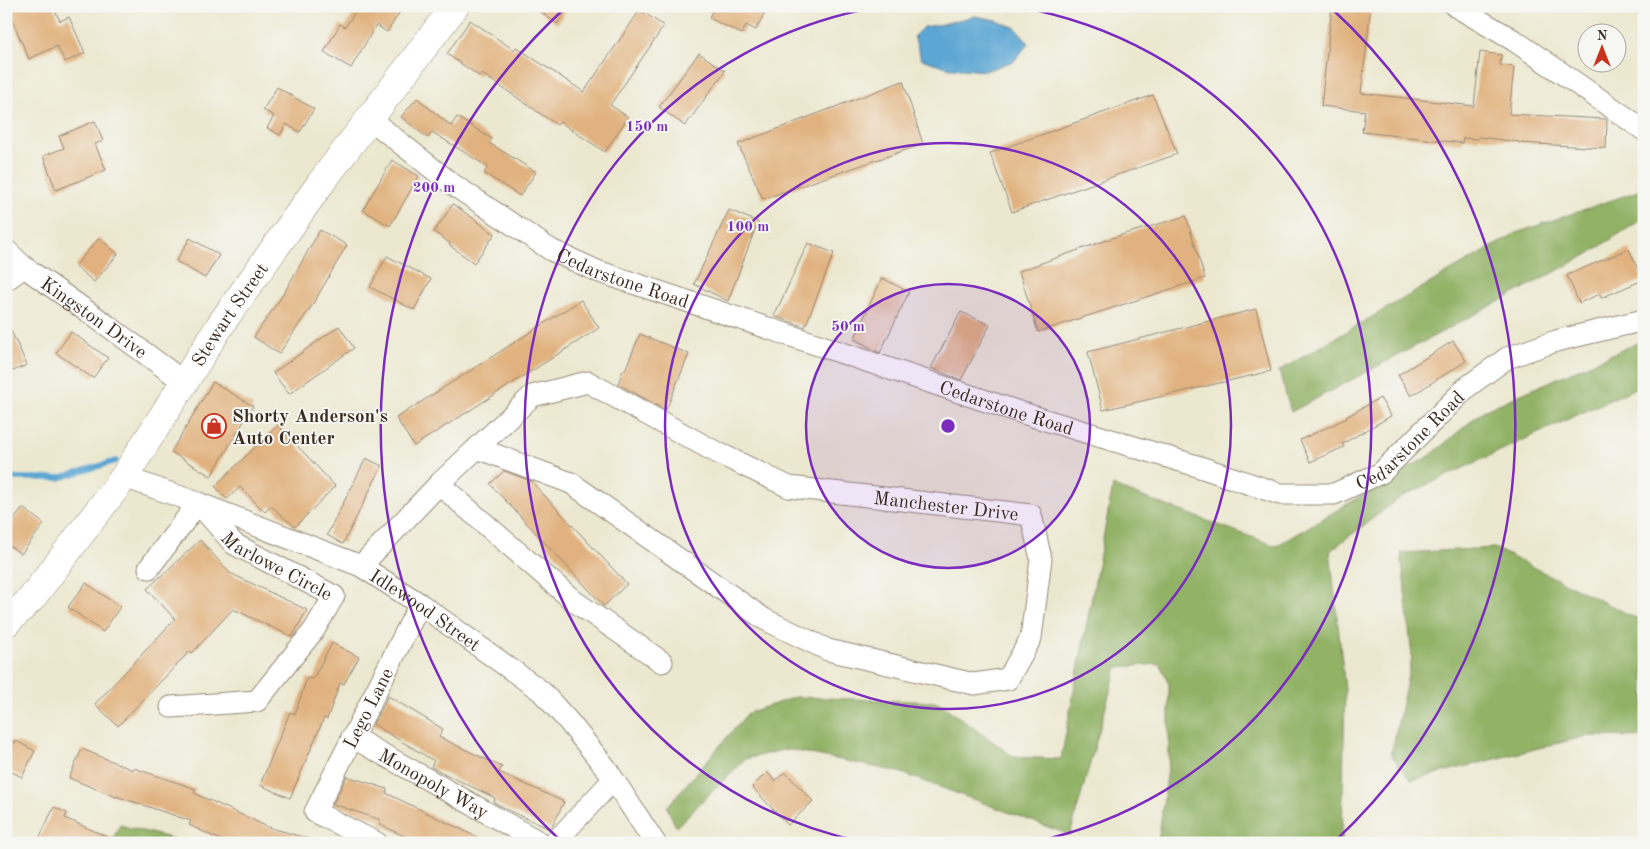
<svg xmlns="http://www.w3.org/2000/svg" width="1650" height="849" viewBox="0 0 1650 849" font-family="'Old Standard TT',serif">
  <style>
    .forest { fill: #92b266; stroke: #666e42 }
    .water { fill: #5ba6d3; stroke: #4b6878 }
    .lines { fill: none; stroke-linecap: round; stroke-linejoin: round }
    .stream { stroke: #5ba6d3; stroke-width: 5.5 }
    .building { fill: #e1b27f }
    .street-casing { stroke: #948977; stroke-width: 23 }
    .secondary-casing { stroke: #948977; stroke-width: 29 }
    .street { stroke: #fff; stroke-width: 21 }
    .secondary { stroke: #fff; stroke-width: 28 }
    .ring { fill: none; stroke: #7b2cbf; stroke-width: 2.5 }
    .labels { text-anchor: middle; stroke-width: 4; stroke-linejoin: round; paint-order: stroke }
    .street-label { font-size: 19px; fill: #3b2a1e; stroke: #f6f6f2 }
    .poi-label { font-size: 19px; font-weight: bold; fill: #3b2a1e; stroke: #f6f6f2; text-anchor: start }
    .centre { fill: #7b2cbf; stroke: #f6f6f2; stroke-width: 2.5 }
    .ring-label { font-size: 15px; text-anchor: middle; font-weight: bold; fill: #7b2cbf; stroke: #f6f6f2; stroke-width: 4; stroke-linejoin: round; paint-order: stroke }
  </style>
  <rect width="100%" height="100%" fill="#f6f6f2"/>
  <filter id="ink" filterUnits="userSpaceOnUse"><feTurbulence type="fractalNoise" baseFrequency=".02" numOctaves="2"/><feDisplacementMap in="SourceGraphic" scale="10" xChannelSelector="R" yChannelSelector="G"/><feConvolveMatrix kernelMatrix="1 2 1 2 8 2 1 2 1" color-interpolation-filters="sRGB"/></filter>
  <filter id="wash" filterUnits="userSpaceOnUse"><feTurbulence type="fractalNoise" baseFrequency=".0096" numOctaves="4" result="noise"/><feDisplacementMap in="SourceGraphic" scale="20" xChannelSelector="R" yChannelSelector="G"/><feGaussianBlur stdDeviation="1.12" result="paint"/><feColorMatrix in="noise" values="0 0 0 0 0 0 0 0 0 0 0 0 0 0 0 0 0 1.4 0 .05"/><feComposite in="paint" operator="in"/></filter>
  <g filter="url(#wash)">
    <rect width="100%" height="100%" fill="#ece8d0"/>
    <g class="forest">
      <polygon points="1644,189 1644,218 1585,256 1291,412 1279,371 1516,233"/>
      <polygon points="1644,340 1644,384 1401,497 1330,551 1345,689 1342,843 1158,843 1169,760 1169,684 1160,664 1117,667 1070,835 899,772 787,749 745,759 676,827 667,807 748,713 795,697 938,702 1014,757 1061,759 1113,486 1276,546 1431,455 1483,411"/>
      <polygon points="1494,548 1644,622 1644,737 1587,736 1411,780 1391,755 1412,657 1401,553"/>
      <polygon points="120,825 189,843 111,843"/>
    </g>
    <polygon class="water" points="975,16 996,20 1016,28 1029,43 1014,61 985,71 950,68 921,59 914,36 923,27 942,24"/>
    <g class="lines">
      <polyline class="stream" points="6,478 59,478 116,461"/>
    </g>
    <g id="blocks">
      <g class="building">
        <polygon points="6,6 53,6 60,21 69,17 85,53 65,62 57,46 29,59"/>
        <polygon points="359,6 404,6 387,32 376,25 351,68 324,52 340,24 345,27"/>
        <polygon points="533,6 569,6 557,24"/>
        <polygon points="714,6 768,6 756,30 746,25 742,34 709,18"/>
        <polygon points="1332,6 1371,6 1361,93 1474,106 1480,52 1501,55 1500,65 1514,67 1509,114 1605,119 1607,120 1606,148 1519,143 1519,142 1479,137 1478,139 1463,138 1462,143 1362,132 1365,111 1321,106"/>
        <polygon points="640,10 664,26 610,105 628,117 605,152 560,122 557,125 481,73 479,76 447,54 470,20 514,50 516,47 584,92"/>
        <polygon points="699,53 725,71 685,126 659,107"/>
        <polygon points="903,81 923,144 763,199 738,144"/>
        <polygon points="277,87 314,109 300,132 286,124 280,135 267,128 274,116 263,110"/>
        <polygon points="1153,95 1177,154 1012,212 990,153"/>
        <polygon points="417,98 451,126 457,117 492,139 489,143 536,172 520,196 484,173 488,167 432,132 428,138 401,117"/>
        <polygon points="95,121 103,141 95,144 106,170 56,190 43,156 64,148 59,136"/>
        <polygon points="392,160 419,176 390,226 363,210"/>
        <polygon points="453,204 495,234 474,263 449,245 450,243 434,232"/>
        <polygon points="729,210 758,222 728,301 694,284"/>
        <polygon points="1186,216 1205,278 1038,332 1019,271 1118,236"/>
        <polygon points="320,230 347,245 313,304 279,354 254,337 284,293"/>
        <polygon points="99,238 118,254 94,282 75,266"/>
        <polygon points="190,238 219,255 205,278 176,261"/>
        <polygon points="808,243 834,253 805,327 774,316"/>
        <polygon points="1629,249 1643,280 1601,298 1600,294 1579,303 1567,275"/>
        <polygon points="387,256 431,279 414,310 370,287"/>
        <polygon points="882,278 909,292 880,353 854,339"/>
        <polygon points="581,300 599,328 414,446 396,418"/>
        <polygon points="1256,309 1271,371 1103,410 1088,352"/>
        <polygon points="961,312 990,325 961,380 931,368"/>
        <polygon points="6,320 27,365 6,374"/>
        <polygon points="339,326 354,348 289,394 273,373"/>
        <polygon points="71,332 108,358 93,378 56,353"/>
        <polygon points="640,334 689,354 666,410 618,384 623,370 625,370"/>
        <polygon points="1453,341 1466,361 1411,396 1398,375"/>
        <polygon points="213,382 253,406 211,476 171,452"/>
        <polygon points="1380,398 1391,416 1342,444 1344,447 1310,462 1300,440 1347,418 1346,417"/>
        <polygon points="278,425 335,486 295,527 271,506 265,512 240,487 227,499 215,486"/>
        <polygon points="366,458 382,466 343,544 327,535"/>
        <polygon points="504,471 531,481 627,584 604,606 490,484"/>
        <polygon points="23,508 44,524 21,554 6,543 6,530"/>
        <polygon points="200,540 230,573 307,610 292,637 233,609 192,653 190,651 118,726 95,704 175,619 147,589"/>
        <polygon points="86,583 120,607 103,632 68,607"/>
        <polygon points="332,643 359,657 344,684 340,683 327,719 324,718 290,798 260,785 290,712 295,714 307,678 313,679"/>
        <polygon points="388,696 443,729 439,737 502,767 499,772 564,802 553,825 550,829 512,812 494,802 495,798 431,767 434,761 373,724"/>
        <polygon points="6,739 15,743 16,741 35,751 22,777 6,769"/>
        <polygon points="82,749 133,770 134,768 196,789 194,793 268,827 309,839 308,843 227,843 189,825 191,821 116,796 116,797 69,778"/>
        <polygon points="767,772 775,781 785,772 813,801 788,825 752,787"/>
        <polygon points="347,776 387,789 386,793 489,843 419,843 379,824 381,820 333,804"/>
        <polygon points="54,807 67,813 65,818 121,843 37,843"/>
      </g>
    </g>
  </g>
  <g filter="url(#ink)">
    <use href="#blocks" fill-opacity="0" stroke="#948977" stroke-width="1"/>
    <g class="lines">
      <defs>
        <g id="street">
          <polyline points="1455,6 1515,41 1644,130"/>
          <path id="s1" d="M 370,119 L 452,184 L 551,250 L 597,271 L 1016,411 L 1197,466 L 1280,494 L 1334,494 L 1381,473 L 1467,387 L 1507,358 L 1556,341 L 1644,320"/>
          <path id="s2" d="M 6,250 L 24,267 L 108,326 L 184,382"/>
          <polyline points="6,280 24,267"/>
          <path id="s3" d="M 124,477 L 198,503 L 361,566 L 420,604 L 541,691 L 569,722 L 606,768 L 655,843"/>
          <polyline points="439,484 574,601 662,662"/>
          <path id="s4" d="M 361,566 L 439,484 L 532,396 L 588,382 L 712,450 L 789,487 L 1031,515 L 1041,559 L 1031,638 L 1008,679 L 974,684 L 828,650 L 764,619 L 571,483 L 477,448"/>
          <path id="s5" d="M 149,568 L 198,503 L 234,544 L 334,596 L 314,630 L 257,701 L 171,707"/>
          <path id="s6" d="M 352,737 L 541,843"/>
          <path id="s7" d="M 377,843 L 315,812 L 420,604"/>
          <polyline points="554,843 613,780"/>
        </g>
        <g id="secondary">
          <path id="s8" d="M 6,623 L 31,599 L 124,477 L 223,321 L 320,184 L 455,6"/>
        </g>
      </defs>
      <use href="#street" class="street-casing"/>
      <use href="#secondary" class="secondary-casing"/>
      <use href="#street" class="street"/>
      <use href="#secondary" class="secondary"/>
    </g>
  </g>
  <circle cx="948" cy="426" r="142" fill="#7b2cbf" fill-opacity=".12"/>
  <g class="ring">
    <circle cx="948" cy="426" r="142"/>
    <circle cx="948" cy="426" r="283"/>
    <path d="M863 842A425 425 0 0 1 878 7M1018 7A425 425 0 0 1 1033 842"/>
    <path d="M561 841A567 567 0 0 1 565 8M1331 8A567 567 0 0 1 1335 841"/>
  </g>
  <defs>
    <symbol id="shop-ring" viewBox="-11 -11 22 22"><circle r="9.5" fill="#f6f6f2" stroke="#c8321e" stroke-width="1.5"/><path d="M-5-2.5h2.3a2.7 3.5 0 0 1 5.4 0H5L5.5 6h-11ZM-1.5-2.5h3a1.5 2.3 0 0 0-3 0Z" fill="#c8321e"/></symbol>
  </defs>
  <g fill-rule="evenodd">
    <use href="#shop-ring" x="200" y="412" width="28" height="28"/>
  </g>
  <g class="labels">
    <g class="street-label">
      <text dy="7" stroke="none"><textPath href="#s1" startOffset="301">Cedarstone Road</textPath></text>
      <text dy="7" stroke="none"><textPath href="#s8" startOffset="382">Stewart Street</textPath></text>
      <text dy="7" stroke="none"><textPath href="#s2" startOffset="111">Kingston Drive</textPath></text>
      <text dy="7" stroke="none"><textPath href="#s1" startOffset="706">Cedarstone Road</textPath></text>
      <text dy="7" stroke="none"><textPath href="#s1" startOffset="1141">Cedarstone Road</textPath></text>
      <text dy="7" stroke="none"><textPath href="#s4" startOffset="684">Manchester Drive</textPath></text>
      <text dy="7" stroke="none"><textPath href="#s5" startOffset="184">Marlowe Circle</textPath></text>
      <text dy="7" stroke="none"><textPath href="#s3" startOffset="331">Idlewood Street</textPath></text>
      <text dy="7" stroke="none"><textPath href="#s7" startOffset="186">Lego Lane</textPath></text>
      <text dy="7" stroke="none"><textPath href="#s6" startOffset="94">Monopoly Way</textPath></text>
    </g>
    <g class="poi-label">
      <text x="232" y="422">Shorty Anderson's<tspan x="232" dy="22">Auto Center</tspan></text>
    </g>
  </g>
  <circle cx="948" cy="426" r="8" class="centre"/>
  <g class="ring-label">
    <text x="647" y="131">150 m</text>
    <text x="434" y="192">200 m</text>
    <text x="748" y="231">100 m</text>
    <text x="848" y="331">50 m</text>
  </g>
  <rect width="1650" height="849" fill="none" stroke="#f6f6f2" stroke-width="25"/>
  <g transform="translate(1602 48)"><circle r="24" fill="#f6f6f2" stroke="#aba49d"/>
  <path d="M0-4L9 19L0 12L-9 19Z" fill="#c8321e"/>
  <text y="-8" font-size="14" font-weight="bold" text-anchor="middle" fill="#3b2a1e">N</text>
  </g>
</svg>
